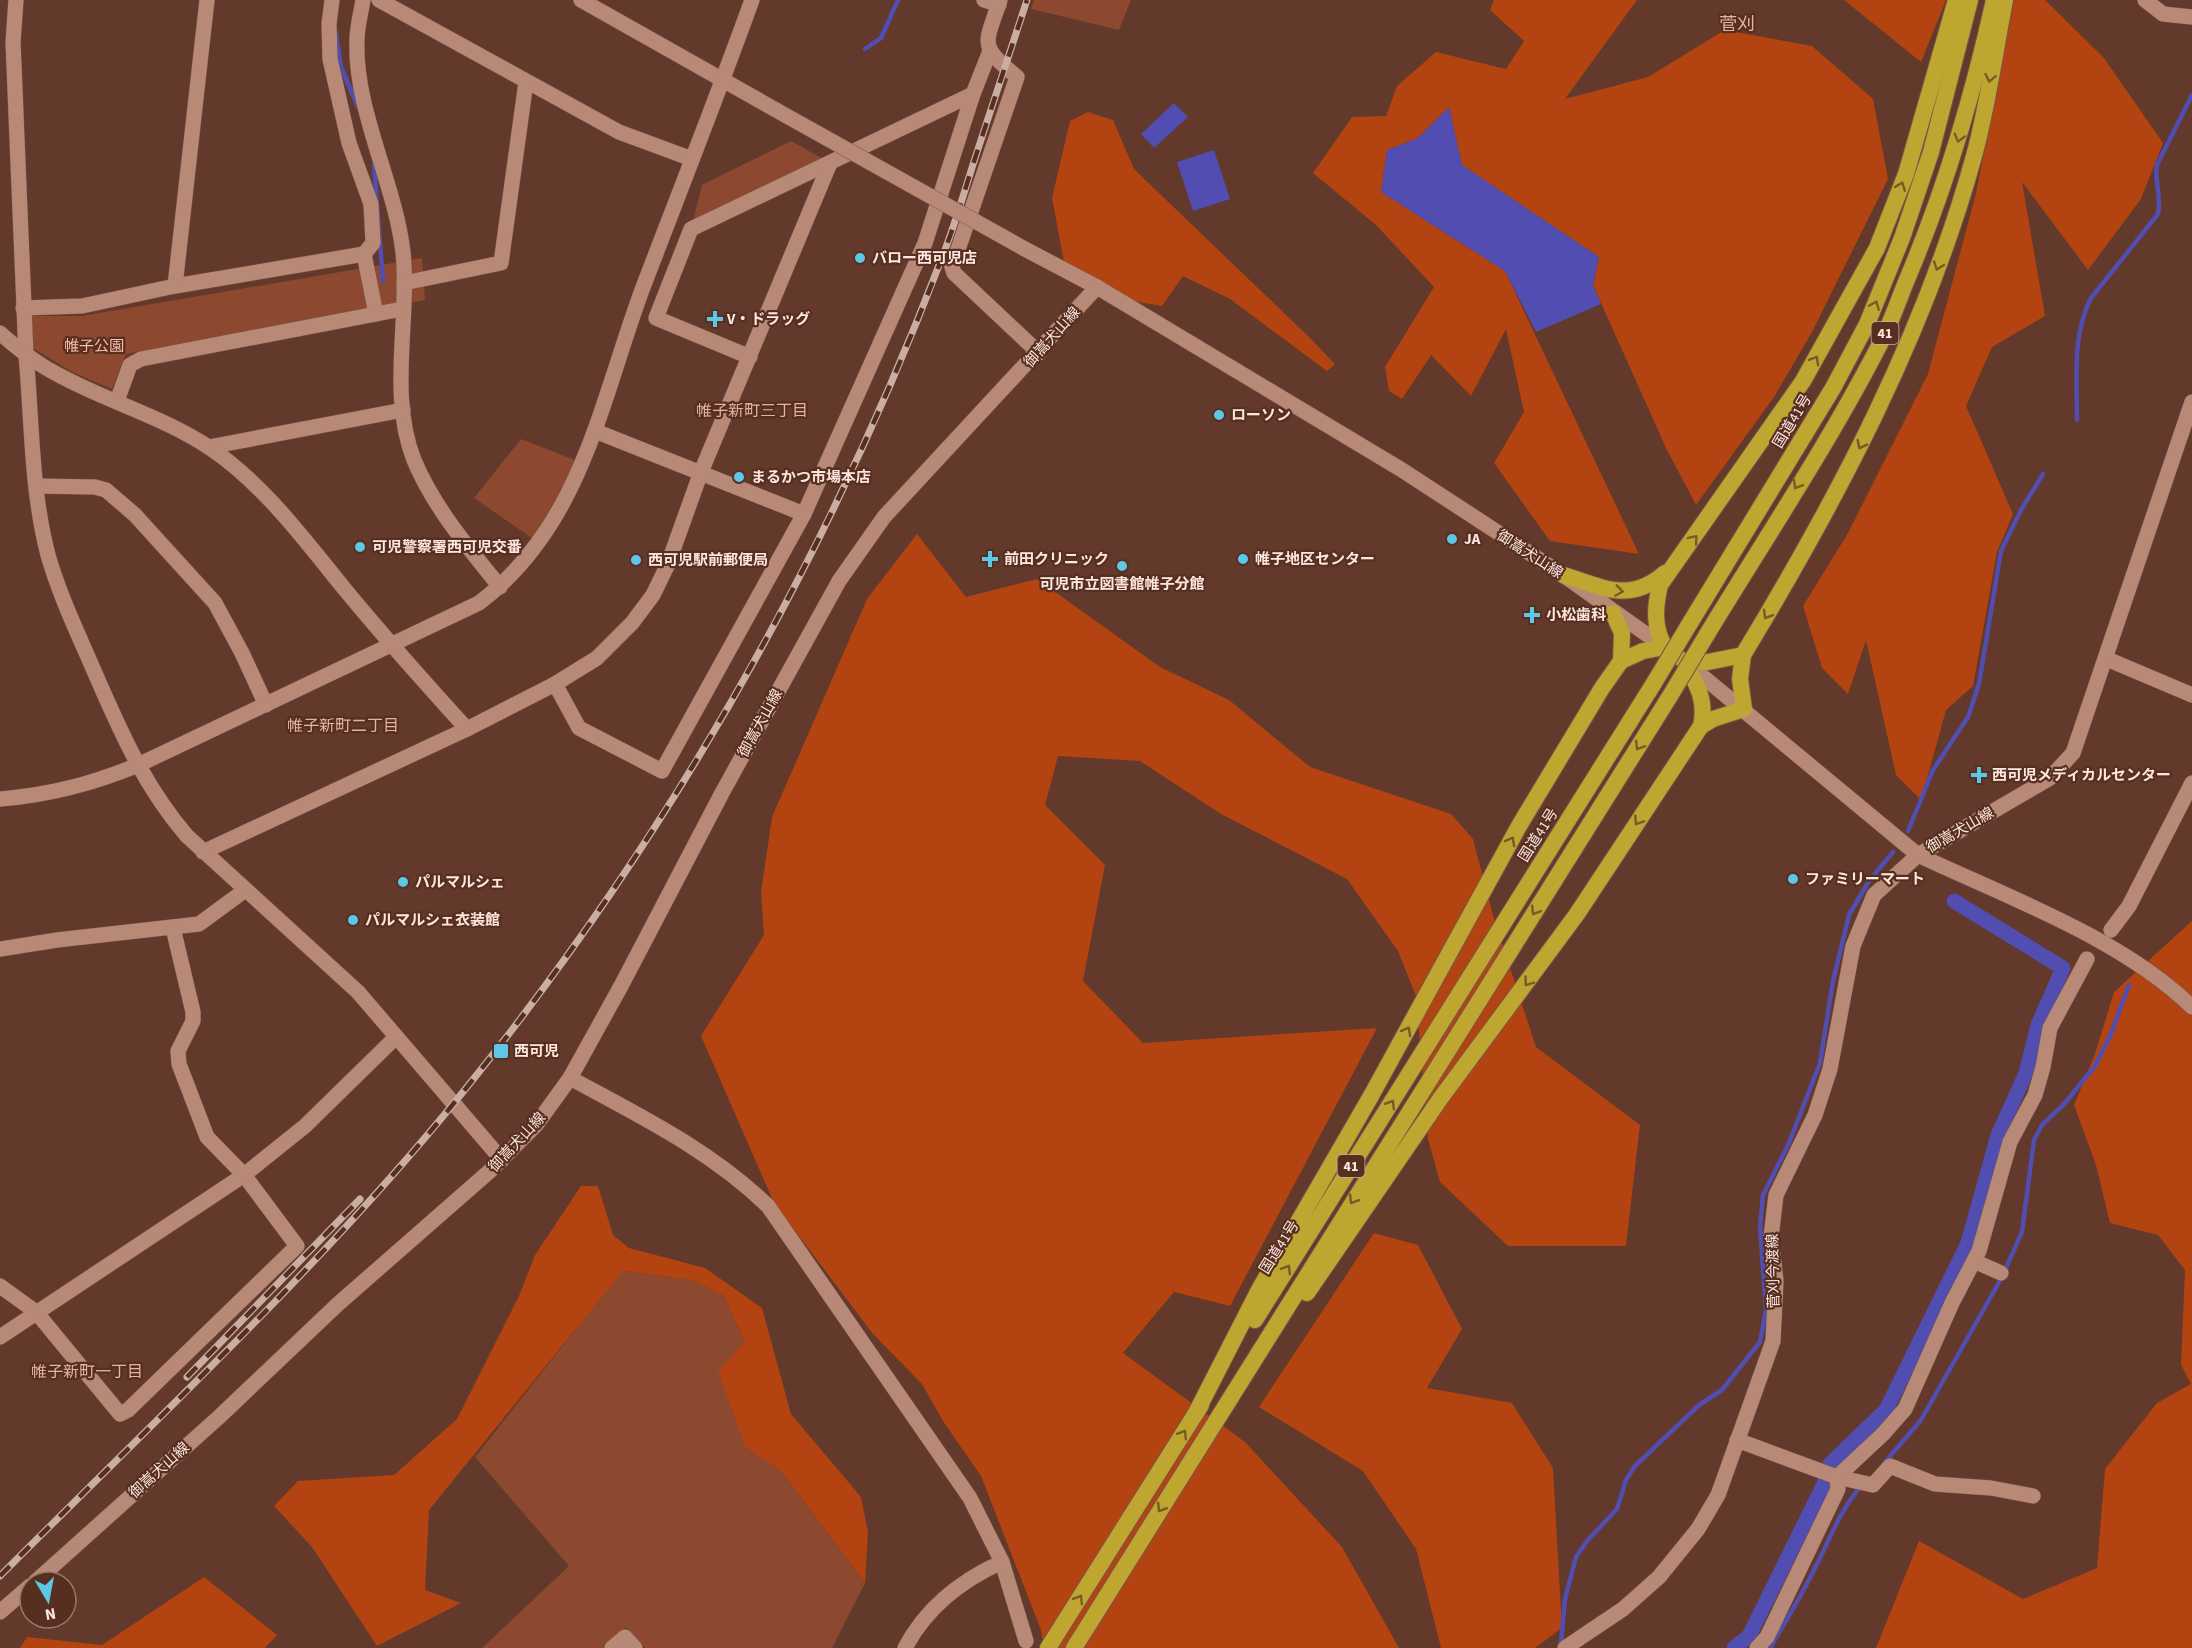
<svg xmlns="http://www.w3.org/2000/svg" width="2192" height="1648" viewBox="0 0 2192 1648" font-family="'Source Sans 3','Noto Sans JP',sans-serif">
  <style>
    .green { fill: #8c4930 }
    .forest { fill: #b34411 }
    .water { fill: #524db1 }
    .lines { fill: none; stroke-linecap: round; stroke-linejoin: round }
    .stream { stroke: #524db1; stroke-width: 4.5 }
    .canal { stroke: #524db1; stroke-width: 15 }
    .minor-casing { stroke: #79574b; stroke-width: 16 }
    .tertiary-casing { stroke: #79574b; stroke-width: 16 }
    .secondary-casing { stroke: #79574b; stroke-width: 16 }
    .trunk-casing { stroke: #79574b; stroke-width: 18 }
    .minor { stroke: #b88977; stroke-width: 15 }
    .tertiary { stroke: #b88977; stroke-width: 15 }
    .secondary { stroke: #b88977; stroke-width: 15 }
    .trunk { stroke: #bfa630; stroke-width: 16 }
    .rail-casing { stroke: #caaea4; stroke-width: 7 }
    .rail { stroke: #572f20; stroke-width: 4.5; stroke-dasharray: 14; stroke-linecap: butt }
    .tertiary-bridge-casing { stroke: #79574b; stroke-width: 16; stroke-linecap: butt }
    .trunk-bridge-casing { stroke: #79574b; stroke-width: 18; stroke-linecap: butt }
    .tertiary-bridge { stroke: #b88977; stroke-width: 15 }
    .trunk-bridge { stroke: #bfa630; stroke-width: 16 }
    .oneway { stroke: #7b5926 }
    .poi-dot { fill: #5dc7e8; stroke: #572f20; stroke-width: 2 }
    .labels { text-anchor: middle; stroke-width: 4.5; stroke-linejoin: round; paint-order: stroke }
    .shield { fill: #572f20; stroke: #caafa6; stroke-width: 1.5 }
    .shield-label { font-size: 14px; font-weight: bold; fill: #fce6df }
    .poi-label { font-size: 15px; font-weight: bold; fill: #fce6df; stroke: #572f20; text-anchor: start }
    .street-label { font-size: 15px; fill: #fce6df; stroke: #572f20 }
    .park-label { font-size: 15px; fill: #fbc0ab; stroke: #572f20 }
    .neighbourhood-label { font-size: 16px; fill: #e5b3a1; stroke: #572f20 }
    .quarter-label { font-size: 18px; fill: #e5b3a1; stroke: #572f20 }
  </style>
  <rect width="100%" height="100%" fill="#62392a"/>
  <g class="green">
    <polygon points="1034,0 1131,0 1119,30 1031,9"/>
    <polygon points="791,141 830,163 691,229 702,185"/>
    <polygon points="422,258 425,300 126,354 112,389 72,372 31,347 32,316 82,316"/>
    <polygon points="521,439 580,462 539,543 474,498"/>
    <polygon points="622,1271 692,1280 724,1296 745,1342 746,1448 781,1471 865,1583 832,1648 645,1648 626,1627 603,1648 482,1648 569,1566 475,1457"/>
  </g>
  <g class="forest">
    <polygon points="1494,0 1637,0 1565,99 1648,77 1725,30 1812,46 1873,99 1888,179 1812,332 1774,397 1696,505 1666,448 1593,285 1599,257 1462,165 1449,108 1418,138 1387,150 1381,192 1505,271 1639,554 1550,541 1494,463 1524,412 1506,329 1471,396 1431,355 1402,399 1389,391 1385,367 1434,287 1376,225 1313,173 1352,117 1386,116 1397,86 1436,52 1506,69 1524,41 1490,10"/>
    <polygon points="1844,0 1946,0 1921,62"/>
    <polygon points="2014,0 2045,0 2104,58 2163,143 2141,199 2088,270 2022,182 2045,316 1992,347 1966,406 2013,514 1997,552 1973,686 1946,710 1921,800 1896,775 1866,640 1848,694 1822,668 1803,606 1848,533 1928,374 1976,193"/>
    <polygon points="1088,112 1113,120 1134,169 1309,337 1335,364 1327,371 1230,299 1183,276 1162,306 1127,300 1064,262 1052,198 1070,121"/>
    <polygon points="917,534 966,597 1037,579 1160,667 1229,700 1310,767 1451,814 1473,839 1494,919 1536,1047 1640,1125 1626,1246 1508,1246 1440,1182 1428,1139 1416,996 1398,951 1347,879 1221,814 1140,761 1058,756 1045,805 1105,865 1083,981 1143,1043 1377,1028 1230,1306 1174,1292 1123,1353 1245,1442 1342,1547 1399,1648 1044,1648 1041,1630 981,1476 943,1421 922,1384 873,1334 774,1203 701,1036 764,935 761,892 772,817 867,599"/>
    <polygon points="2192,921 2192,1648 1876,1648 1919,1541 2023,1599 2097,1568 2105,1469 2157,1403 2191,1384 2181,1365 2185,1270 2158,1235 2110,1223 2096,1165 2074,1105 2095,1054 2114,992"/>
    <polygon points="581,1186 598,1186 613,1235 629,1248 705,1268 762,1308 791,1414 861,1497 868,1532 865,1583 781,1471 746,1448 718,1371 745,1342 724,1296 692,1280 623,1271 429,1510 425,1590 461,1603 377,1646 312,1547 274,1506 298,1481 394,1475 457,1419 519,1296 535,1255"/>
    <polygon points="1374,1233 1418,1245 1462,1329 1427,1388 1512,1403 1553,1468 1562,1628 1535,1648 1441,1648 1416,1549 1363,1471 1259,1407"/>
    <polygon points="204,1577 277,1635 265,1648 20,1648 27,1637 102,1645"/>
  </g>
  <g class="water">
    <polygon points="1174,103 1188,117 1154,148 1141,134"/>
    <polygon points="1449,107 1462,165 1599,257 1593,285 1601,304 1536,332 1505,271 1381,192 1387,150 1418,138"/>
    <polygon points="1214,150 1230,199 1193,211 1177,162"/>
  </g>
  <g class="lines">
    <g class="stream">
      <polyline points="336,33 341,67 358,107"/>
      <polyline points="865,49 881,38 898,0"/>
      <polyline points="374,165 383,281"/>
      <path d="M 2077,420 C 2077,379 2072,335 2091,298 L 2158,214 C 2162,197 2154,181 2157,165 L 2192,95"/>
      <polyline points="1908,831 1933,770 1968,717 1979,684 2001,551 2021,510 2043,474"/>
      <polyline points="1885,1462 1921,1420 2002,1277 2022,1232 2034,1140 2042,1125 2065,1103 2095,1066 2110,1036 2129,985"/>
      <polyline points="1561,1643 1565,1599 1576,1557 1587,1541 1617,1509 1626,1480 1635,1466 1699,1405 1722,1390 1760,1342 1766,1310 1760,1227 1763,1195 1789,1143 1820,1063 1833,981 1849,915 1869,881 1893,852"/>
      <path d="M 1770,1648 C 1785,1622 1801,1597 1814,1570 C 1830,1540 1839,1511 1862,1485"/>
    </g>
    <polyline class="canal" points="1734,1648 1749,1636 1824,1484 1830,1464 1886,1410 1968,1243 1998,1135 2026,1073 2038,1025 2063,968 1954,901"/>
    <defs>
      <g id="minor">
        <polyline points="16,0 13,42 26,355"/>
        <polyline points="207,0 175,286 364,254 373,243 371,204 349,143 330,59 329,24 332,0"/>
        <path d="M 363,0 C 361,13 357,27 357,40 C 354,109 395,183 403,252 C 410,320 388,394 414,460 C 434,508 468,547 500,587"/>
        <polyline points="379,0 619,132 692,159"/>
        <path d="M 1000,0 C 985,46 978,44 1017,77 L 952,267 L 954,273 L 1039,353"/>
        <polyline points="2145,0 2163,14 2192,17"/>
        <polyline points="973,94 990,51"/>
        <polyline points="364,254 376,314"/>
        <polyline points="404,283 501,263 526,82"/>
        <polyline points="23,308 82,306 175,286"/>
        <polyline points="117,401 130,365 141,359 402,309"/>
        <polyline points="595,431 804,514"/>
        <polyline points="209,447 403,410"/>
        <polyline points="36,486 95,487 106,490 135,515 215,603 242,653 266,705"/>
        <polyline points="2107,659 2192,695"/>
        <polyline points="555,684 579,728 662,771 804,514 925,243 973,94 691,229 656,318 750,357"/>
        <polyline points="203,852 467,729 555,684 597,658 632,623 653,595 668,564 701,472 830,163"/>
        <polyline points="2111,930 2129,906 2192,783"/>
        <polyline points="0,949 57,940 199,924 244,891"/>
        <polyline points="1974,1261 2001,1273"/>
        <polyline points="0,1286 36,1312 120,1414 128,1410 297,1246 244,1175 207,1137 179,1064 178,1051 193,1021 193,1012 173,928"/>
        <polyline points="0,1337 244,1175 305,1126 396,1037"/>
        <polyline points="1737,1440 1837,1477 1873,1485 1890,1466 1935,1484 1991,1488 2033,1496"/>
        <polyline points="612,1648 625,1637 635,1648"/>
        <polyline points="1757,1648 1767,1637 1838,1489 1837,1477 1883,1434 1905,1409 1952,1303 1979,1251 2010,1142 2035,1095 2043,1067 2050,1028 2087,959"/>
      </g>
      <g id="tertiary">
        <polyline points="581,0 776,110"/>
        <polyline points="984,0 999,5"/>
        <polyline points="1023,248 1097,287"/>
        <path d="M 0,333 C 17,348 34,362 55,373 C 105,401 162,416 210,448 C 265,485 306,542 347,592 C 386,639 426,684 467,729"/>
        <path d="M 26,355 C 32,421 31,490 48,555 C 58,590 73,623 88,657 C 115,719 141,783 187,836 L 358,992 L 502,1160"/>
        <path d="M 0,799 C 50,795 92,784 138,765 L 479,603 C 581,526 600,404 642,290 C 679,193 717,97 752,0"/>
        <path d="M 1918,855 C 2007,897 2121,938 2192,1007"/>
        <path d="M 570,1078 C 640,1116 710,1150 768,1206 L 970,1498 L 1002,1562 L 1026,1641"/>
        <path d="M 905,1648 C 926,1608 962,1580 1002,1562"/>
      </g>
      <g id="secondary">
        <polyline points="35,1582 219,1417 338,1304 491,1170 536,1125 570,1078 621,986 722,793 839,581 884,517 1097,287 1402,470 1563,575 1684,661 1918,855"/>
        <polyline points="0,1612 30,1586"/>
        <polyline points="1565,1648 1623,1609 1659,1577 1698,1529 1718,1495 1773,1341 1776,1281 1771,1237 1776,1195 1815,1115 1830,1069 1853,946 1874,895 1918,855 2050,778 2073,753 2192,402"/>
      </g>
      <g id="trunk">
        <path d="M 1563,575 C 1603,587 1629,604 1665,573"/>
        <polyline points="1613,613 1622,633 1621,661"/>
        <polyline points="1687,628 1833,388 1867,324 1902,238 1931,152 1970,0"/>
        <path d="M 1706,636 C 1766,537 1832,439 1884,336 C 1893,317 1900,296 1908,277 C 1946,187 1973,95 1994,0"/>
        <path d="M 1684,661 L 1708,662 L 1743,655 C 1838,498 1925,334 1974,156 C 1988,105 1995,52 2005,0"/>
        <polyline points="1701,726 1713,719 1744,709 1740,679 1743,655"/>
        <path d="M 1307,1293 L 1440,1099 L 1577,914 L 1701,726 C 1707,699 1696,683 1684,661"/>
        <polyline points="1255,1320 1654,683"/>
        <path d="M 1196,1413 L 1260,1288 L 1371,1096 L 1519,826 L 1602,688 L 1621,661 L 1643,651 L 1665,647 C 1653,628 1655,606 1660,585 L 1803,381 L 1877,248 L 1906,174 L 1956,0"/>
        <polyline points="1048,1648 1201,1405"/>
        <polyline points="1074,1648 1670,696"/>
      </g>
    </defs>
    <use href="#minor" class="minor-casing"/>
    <use href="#tertiary" class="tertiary-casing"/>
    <use href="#secondary" class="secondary-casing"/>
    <use href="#trunk" class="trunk-casing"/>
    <use href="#minor" class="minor"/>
    <use href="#tertiary" class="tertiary"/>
    <use href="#secondary" class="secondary"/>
    <use href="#trunk" class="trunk"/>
    <defs>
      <g id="rail">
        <polyline points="187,1377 360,1199"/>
        <path d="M 0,1576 C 157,1418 323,1265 463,1092 C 667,840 828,557 943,255 C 957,219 967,182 979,146 C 995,97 1011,49 1027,0"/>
      </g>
    </defs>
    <use href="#rail" class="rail-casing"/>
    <use href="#rail" class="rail"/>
    <defs>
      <polyline id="tertiary-bridge" points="776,110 1023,248"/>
      <g id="trunk-bridge">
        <polyline points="1654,683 1687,628"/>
        <polyline points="1670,696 1706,636"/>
      </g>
    </defs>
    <use href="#tertiary-bridge" class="tertiary-bridge-casing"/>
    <use href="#trunk-bridge" class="trunk-bridge-casing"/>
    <use href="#tertiary-bridge" class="tertiary-bridge"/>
    <use href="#trunk-bridge" class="trunk-bridge"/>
  </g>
  <defs><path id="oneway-chevron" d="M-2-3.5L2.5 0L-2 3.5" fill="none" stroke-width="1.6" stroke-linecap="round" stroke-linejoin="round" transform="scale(1.5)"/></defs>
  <g class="oneway">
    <use href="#oneway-chevron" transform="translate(1990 78) rotate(101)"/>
    <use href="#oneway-chevron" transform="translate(1959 138) rotate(106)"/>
    <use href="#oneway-chevron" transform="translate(1901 186) rotate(-69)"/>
    <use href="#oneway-chevron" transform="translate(1938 266) rotate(110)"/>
    <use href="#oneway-chevron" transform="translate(1875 305) rotate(-68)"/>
    <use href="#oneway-chevron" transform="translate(1815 360) rotate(-60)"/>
    <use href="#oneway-chevron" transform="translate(1861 445) rotate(117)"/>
    <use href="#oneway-chevron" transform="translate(1797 485) rotate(121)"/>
    <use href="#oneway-chevron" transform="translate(1694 539) rotate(-50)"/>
    <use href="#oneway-chevron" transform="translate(1619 591) rotate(8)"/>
    <use href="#oneway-chevron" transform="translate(1767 615) rotate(121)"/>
    <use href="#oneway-chevron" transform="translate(1639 746) rotate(122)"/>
    <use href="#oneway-chevron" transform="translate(1638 821) rotate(123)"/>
    <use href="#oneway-chevron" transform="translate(1511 841) rotate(-61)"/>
    <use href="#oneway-chevron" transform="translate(1535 911) rotate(122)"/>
    <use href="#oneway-chevron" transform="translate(1528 982) rotate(126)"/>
    <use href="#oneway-chevron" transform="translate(1407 1031) rotate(-61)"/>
    <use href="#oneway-chevron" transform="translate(1391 1104) rotate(-58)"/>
    <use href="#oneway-chevron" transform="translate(1353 1200) rotate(122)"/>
    <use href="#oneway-chevron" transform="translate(1287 1269) rotate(-58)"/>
    <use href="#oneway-chevron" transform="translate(1183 1434) rotate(-58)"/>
    <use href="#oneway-chevron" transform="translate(1161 1508) rotate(122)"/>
    <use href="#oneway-chevron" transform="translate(1079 1599) rotate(-58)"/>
  </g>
  <g class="poi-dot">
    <circle cx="860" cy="258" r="6"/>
    <path d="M712 310h6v6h6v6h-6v6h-6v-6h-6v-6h6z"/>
    <circle cx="1219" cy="415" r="6"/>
    <circle cx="739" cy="477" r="6"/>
    <circle cx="1452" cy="539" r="6"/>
    <circle cx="360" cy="547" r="6"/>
    <path d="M987 550h6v6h6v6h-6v6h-6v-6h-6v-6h6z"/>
    <circle cx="1243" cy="559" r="6"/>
    <circle cx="636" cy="560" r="6"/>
    <circle cx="1122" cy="566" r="6"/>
    <path d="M1529 606h6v6h6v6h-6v6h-6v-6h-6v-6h6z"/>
    <path d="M1976 766h6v6h6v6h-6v6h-6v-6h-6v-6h6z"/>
    <circle cx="1793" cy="879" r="6"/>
    <circle cx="403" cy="882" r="6"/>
    <circle cx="353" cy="920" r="6"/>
    <rect x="493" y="1043" width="16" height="16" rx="3"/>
  </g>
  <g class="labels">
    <g class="shield">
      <rect x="1871.5" y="322" width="27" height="22" rx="4.5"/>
      <rect x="1337.5" y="1155" width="27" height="22" rx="4.5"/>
    </g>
    <g class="shield-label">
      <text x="1885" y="338">41</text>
      <text x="1351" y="1171">41</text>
    </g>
    <g class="poi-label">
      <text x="872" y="263">バロー西可児店</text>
      <text x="727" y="324">V・ドラッグ</text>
      <text x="1231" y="420">ローソン</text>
      <text x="751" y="482">まるかつ市場本店</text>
      <text x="1464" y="544">JA</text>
      <text x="372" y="552">可児警察署西可児交番</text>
      <text x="1004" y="564">前田クリニック</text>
      <text x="1255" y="564">帷子地区センター</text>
      <text x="648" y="565">西可児駅前郵便局</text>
      <text x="1122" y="589" text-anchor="middle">可児市立図書館帷子分館</text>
      <text x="1546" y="620">小松歯科</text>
      <text x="1992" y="780">西可児メディカルセンター</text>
      <text x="1805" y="884">ファミリーマート</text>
      <text x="415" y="887">パルマルシェ</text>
      <text x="365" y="925">パルマルシェ衣装館</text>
      <text x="514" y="1056">西可児</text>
    </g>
    <g class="street-label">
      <text transform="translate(1052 337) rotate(-48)" y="5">御嵩犬山線</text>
      <text transform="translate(1792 421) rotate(-59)" y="5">国道41号</text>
      <text transform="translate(1530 554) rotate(33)" y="5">御嵩犬山線</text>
      <text transform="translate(760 723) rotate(-61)" y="5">御嵩犬山線</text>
      <text transform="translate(1960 830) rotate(-30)" y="5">御嵩犬山線</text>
      <text transform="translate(1538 835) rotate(-58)" y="5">国道41号</text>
      <text transform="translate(517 1142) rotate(-47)" y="5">御嵩犬山線</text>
      <text transform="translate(1279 1247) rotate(-58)" y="5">国道41号</text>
      <text transform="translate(1773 1271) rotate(-91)" y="5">菅刈今渡線</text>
      <text transform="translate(159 1470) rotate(-42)" y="5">御嵩犬山線</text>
    </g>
    <g class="park-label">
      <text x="94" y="351">帷子公園</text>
    </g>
    <g class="neighbourhood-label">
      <text x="752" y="416">帷子新町三丁目</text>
      <text x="343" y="731">帷子新町二丁目</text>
      <text x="87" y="1377">帷子新町一丁目</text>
    </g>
    <g class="quarter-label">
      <text x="1737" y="30">菅刈</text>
    </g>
  </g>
  <g transform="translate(48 1600) rotate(170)"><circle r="28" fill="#572f20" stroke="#99786c" stroke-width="1.5"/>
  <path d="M0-4.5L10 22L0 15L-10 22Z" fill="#5dc7e8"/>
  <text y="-9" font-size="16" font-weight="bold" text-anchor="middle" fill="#fce6df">N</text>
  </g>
</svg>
